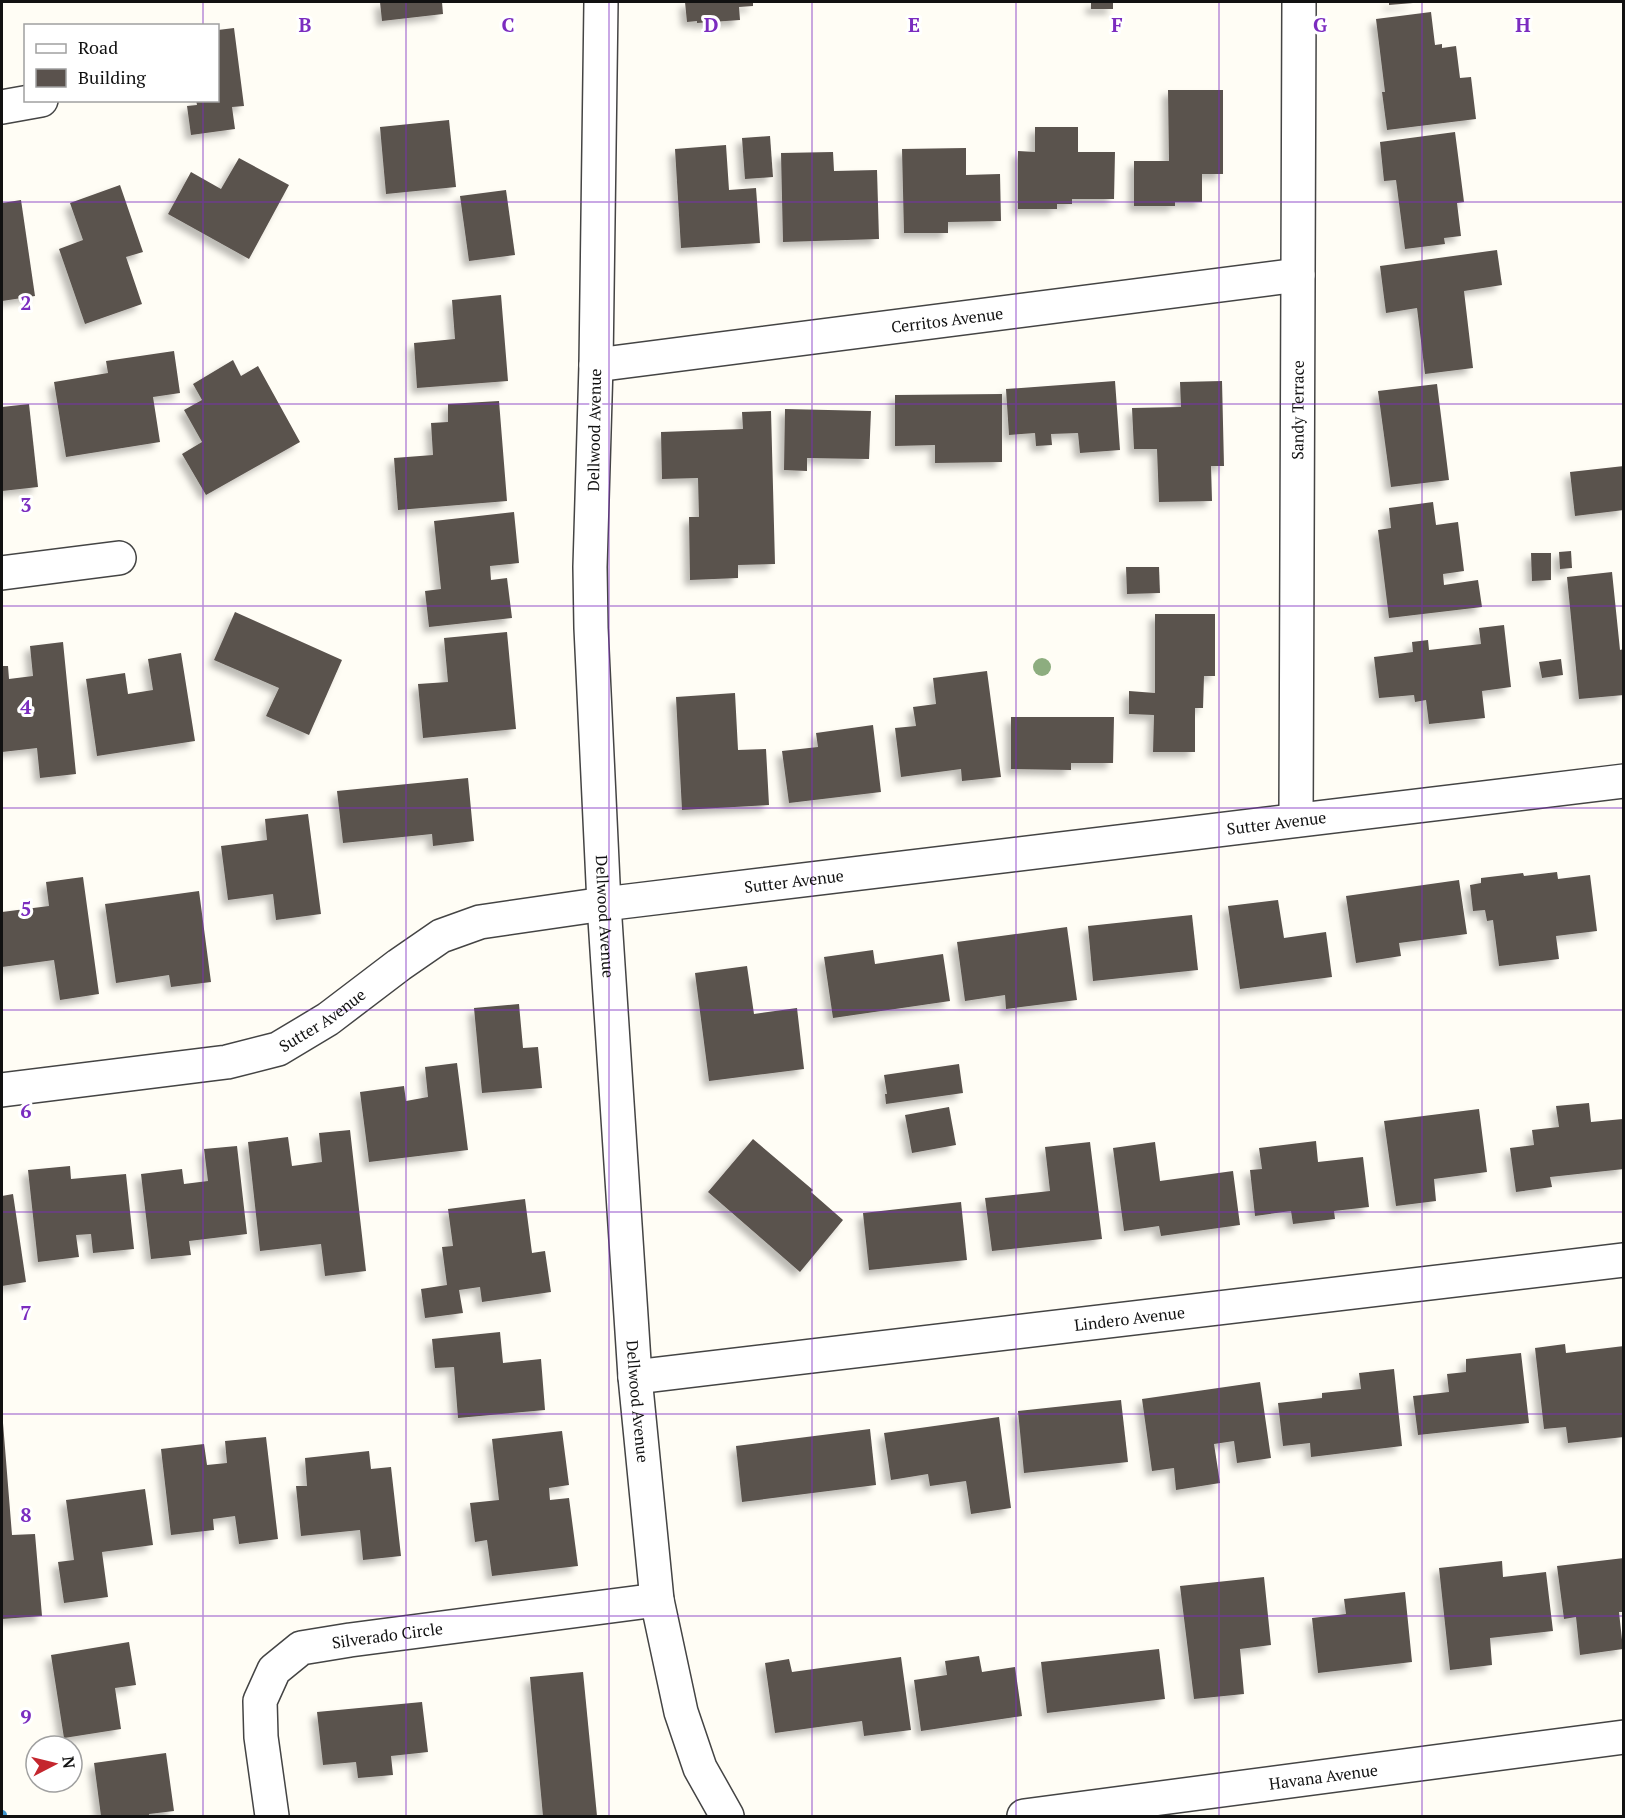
<svg xmlns="http://www.w3.org/2000/svg" width="1625" height="1818" viewBox="0 0 1625 1818" font-family="'PT Serif',serif">
  <style>
    .lines { fill: none; stroke-linecap: round; stroke-linejoin: round }
    .stream { stroke: #3f96cf; stroke-width: 10 }
    .building { fill: #5a524d; filter: url(#shadow) }
    .minor-casing { stroke: #444; stroke-width: 36 }
    .minor { stroke: #fff; stroke-width: 33 }
    .tree { fill: #8dad7f }
    .grid { fill: none; stroke: #7b2cbf; stroke-width: 1.5; stroke-opacity: 0.55 }
    .labels { text-anchor: middle; stroke-width: 6; stroke-linejoin: round; paint-order: stroke }
    .street-label { font-size: 16px; fill: #111; stroke: #fff }
    .grid-label { font-size: 20px; text-anchor: middle; font-weight: bold; fill: #7b2cbf; stroke: #fff; stroke-width: 6; stroke-linejoin: round; paint-order: stroke }
  </style>
  <defs>
    <filter id="shadow"><feDropShadow dx="-5.5" dy="5.5" stdDeviation="3" flood-color="#0004"/></filter>
  </defs>
  <rect width="100%" height="100%" fill="#fffdf5"/>
  <g class="lines">
    <polyline class="stream" points="2,1815 2,1816"/>
  </g>
  <g class="building">
    <polygon points="380,2 442,2 443,14 382,21"/>
    <polygon points="685,2 753,2 753,6 739,7 740,20 697,23 697,21 687,22"/>
    <rect x="1091" y="2" width="22" height="7"/>
    <polygon points="1389,2 1413,2 1413,3 1389,5"/>
    <polygon points="1431,12 1435,45 1442,44 1442,48 1456,46 1460,78 1471,77 1476,119 1387,130 1382,92 1385,92 1376,19"/>
    <polygon points="234,28 244,106 232,107 235,129 191,135 187,106 197,105 196,100 218,100 218,30"/>
    <polygon points="1168,90 1223,90 1223,174 1202,174 1202,202 1175,202 1175,206 1134,206 1134,161 1169,161"/>
    <polygon points="449,120 456,187 386,194 380,127"/>
    <polygon points="1035,127 1078,127 1078,152 1115,152 1114,199 1072,199 1072,204 1057,204 1057,209 1018,209 1018,151 1035,152"/>
    <polygon points="1455,132 1464,202 1457,203 1461,236 1444,238 1445,244 1405,249 1396,180 1384,181 1380,142"/>
    <polygon points="770,136 773,177 745,179 742,138"/>
    <polygon points="726,145 729,190 756,188 760,243 681,248 675,149"/>
    <polygon points="966,148 966,175 1000,174 1001,221 948,222 948,233 904,233 902,149"/>
    <polygon points="833,152 834,171 877,170 879,239 783,242 781,153"/>
    <polygon points="239,158 289,185 249,259 168,214 191,172 221,189"/>
    <polygon points="120,185 143,252 126,257 142,304 85,324 59,249 83,240 70,203"/>
    <polygon points="506,190 515,255 469,261 460,196"/>
    <polygon points="21,200 35,296 2,301 2,203"/>
    <polygon points="1497,250 1502,285 1464,291 1473,368 1425,374 1417,308 1386,313 1380,266"/>
    <polygon points="501,295 508,381 417,388 414,343 455,339 452,300"/>
    <polygon points="174,351 180,393 153,397 160,442 66,457 54,382 108,373 106,361"/>
    <polygon points="233,360 241,376 258,366 300,442 206,495 182,454 202,442 184,410 202,400 193,384"/>
    <polygon points="1115,381 1120,450 1080,453 1078,433 1051,434 1052,445 1036,446 1035,433 1009,435 1006,389"/>
    <polygon points="1222,381 1224,466 1211,466 1212,501 1159,502 1157,449 1134,449 1132,408 1181,407 1180,382"/>
    <polygon points="1437,384 1449,480 1391,487 1378,391"/>
    <polygon points="1002,394 1002,462 935,463 935,445 895,446 895,395"/>
    <polygon points="499,401 507,501 398,510 394,458 433,455 431,423 448,422 448,404"/>
    <polygon points="29,404 38,487 2,491 2,407"/>
    <polygon points="785,409 871,411 869,459 807,458 807,471 784,470"/>
    <polygon points="771,411 775,564 738,565 738,578 690,580 689,517 699,517 698,478 662,479 661,432 743,429 742,412"/>
    <polygon points="1624,466 1624,510 1575,516 1570,472"/>
    <polygon points="1433,502 1436,525 1458,522 1464,571 1443,574 1444,585 1478,580 1482,607 1389,618 1378,530 1391,528 1389,508"/>
    <polygon points="514,512 519,563 490,566 491,580 507,578 512,618 429,627 425,591 441,589 434,521"/>
    <polygon points="1571,551 1572,568 1560,569 1559,552"/>
    <polygon points="1531,553 1551,553 1551,580 1532,581"/>
    <polygon points="1126,567 1159,567 1160,593 1127,594"/>
    <polygon points="1612,572 1620,650 1624,649 1624,695 1579,699 1567,577"/>
    <polygon points="235,612 342,660 309,735 266,716 279,688 214,660"/>
    <polygon points="1155,614 1215,614 1215,676 1204,676 1203,708 1195,708 1195,752 1153,752 1154,715 1129,714 1129,691 1155,693"/>
    <polygon points="1504,625 1511,687 1482,691 1485,718 1429,724 1426,700 1415,702 1414,695 1379,698 1374,657 1413,652 1412,642 1428,640 1429,650 1481,644 1479,628"/>
    <polygon points="507,632 516,729 423,738 418,684 448,682 444,638"/>
    <polygon points="63,642 76,774 40,778 37,748 2,752 2,666 8,666 9,679 33,676 30,646"/>
    <polygon points="181,653 195,741 97,756 86,679 125,673 128,694 153,690 148,659"/>
    <polygon points="1561,659 1563,675 1542,678 1539,662"/>
    <polygon points="987,671 1001,777 962,781 961,769 901,777 895,728 916,726 913,707 936,704 933,678"/>
    <polygon points="735,693 738,750 766,749 769,805 682,810 676,697"/>
    <polygon points="1011,717 1114,717 1113,763 1071,763 1071,770 1011,769"/>
    <polygon points="873,725 881,792 789,803 782,751 818,747 816,733"/>
    <polygon points="468,778 474,841 433,846 432,834 343,843 337,791"/>
    <polygon points="308,814 321,914 276,920 273,894 228,900 221,846 267,840 265,819"/>
    <polygon points="1557,872 1558,879 1590,875 1597,931 1556,936 1559,959 1499,966 1493,920 1487,921 1485,910 1473,911 1470,885 1481,883 1481,878 1523,873 1524,876"/>
    <polygon points="83,877 99,994 60,1000 54,960 2,967 2,912 49,906 46,882"/>
    <polygon points="1459,880 1467,934 1399,943 1401,956 1356,963 1346,896"/>
    <polygon points="199,891 211,982 171,987 169,975 116,983 105,904"/>
    <polygon points="1278,900 1284,938 1326,932 1332,977 1240,989 1228,906"/>
    <polygon points="1192,915 1198,970 1093,981 1088,926"/>
    <polygon points="1067,927 1077,1000 1006,1009 1005,995 965,1001 957,942"/>
    <polygon points="873,950 875,964 943,954 950,1001 833,1018 824,957"/>
    <polygon points="747,966 754,1014 797,1008 804,1069 709,1081 695,973"/>
    <polygon points="519,1004 523,1048 538,1047 542,1088 482,1093 474,1008"/>
    <polygon points="457,1063 468,1150 369,1162 360,1092 404,1086 406,1101 428,1097 425,1067"/>
    <polygon points="959,1064 963,1093 886,1104 885,1094 887,1094 884,1075"/>
    <polygon points="1589,1103 1591,1122 1623,1119 1624,1169 1550,1177 1552,1187 1516,1192 1510,1148 1534,1145 1532,1130 1559,1127 1556,1106"/>
    <polygon points="949,1107 956,1145 912,1153 905,1115"/>
    <polygon points="1479,1109 1487,1172 1434,1179 1436,1201 1396,1206 1384,1121"/>
    <polygon points="350,1130 366,1271 325,1276 321,1244 260,1251 248,1142 288,1137 292,1166 322,1162 319,1133"/>
    <polygon points="753,1139 813,1190 811,1192 843,1220 800,1272 708,1192"/>
    <polygon points="1316,1141 1318,1162 1363,1157 1369,1207 1334,1211 1335,1219 1293,1224 1291,1211 1255,1216 1250,1170 1262,1169 1259,1148"/>
    <polygon points="1090,1142 1102,1239 992,1251 985,1198 1050,1191 1045,1147"/>
    <polygon points="1155,1142 1160,1181 1233,1171 1240,1225 1161,1236 1159,1226 1124,1231 1113,1148"/>
    <polygon points="237,1146 247,1234 189,1241 191,1255 151,1259 141,1174 182,1169 184,1184 208,1181 204,1149"/>
    <polygon points="70,1166 71,1179 126,1174 134,1249 93,1253 91,1234 76,1235 79,1257 38,1262 28,1170"/>
    <polygon points="13,1194 26,1282 2,1286 2,1196"/>
    <polygon points="525,1199 532,1253 545,1251 551,1292 482,1302 480,1287 459,1290 463,1313 425,1318 421,1289 447,1285 442,1247 453,1246 448,1209"/>
    <polygon points="961,1202 967,1260 869,1270 863,1213"/>
    <polygon points="500,1332 503,1363 541,1359 545,1410 458,1418 454,1367 435,1368 432,1339"/>
    <polygon points="1565,1344 1566,1353 1624,1346 1624,1437 1568,1443 1566,1427 1544,1429 1535,1348"/>
    <polygon points="1521,1353 1529,1423 1418,1435 1413,1396 1449,1392 1447,1374 1466,1372 1466,1359"/>
    <polygon points="1394,1369 1402,1446 1311,1457 1310,1443 1283,1446 1278,1403 1322,1398 1322,1393 1361,1389 1359,1373"/>
    <polygon points="1260,1382 1271,1458 1237,1463 1234,1441 1214,1444 1220,1483 1176,1490 1174,1468 1152,1471 1142,1399"/>
    <polygon points="1121,1400 1128,1462 1024,1473 1018,1411"/>
    <polygon points="999,1417 1011,1508 971,1514 966,1481 930,1486 928,1474 891,1480 884,1433"/>
    <polygon points="2,1423 3,1423 12,1535 35,1534 42,1616 2,1619"/>
    <polygon points="870,1429 876,1485 742,1502 736,1446"/>
    <polygon points="562,1431 569,1485 549,1488 550,1500 569,1498 578,1566 492,1576 487,1540 475,1542 470,1503 499,1500 492,1439"/>
    <polygon points="266,1437 278,1539 239,1544 235,1516 213,1519 214,1530 171,1535 161,1449 204,1444 207,1465 227,1463 225,1441"/>
    <polygon points="369,1451 371,1469 391,1467 401,1556 363,1560 360,1530 301,1536 296,1486 307,1486 305,1458"/>
    <polygon points="145,1489 153,1545 102,1552 108,1597 64,1603 58,1562 74,1560 66,1500"/>
    <polygon points="1624,1558 1624,1612 1619,1612 1623,1649 1580,1655 1576,1617 1564,1619 1557,1566"/>
    <polygon points="1502,1561 1503,1577 1546,1572 1553,1631 1490,1638 1492,1665 1450,1670 1439,1568"/>
    <polygon points="1264,1577 1271,1645 1240,1649 1244,1694 1194,1699 1180,1586"/>
    <polygon points="1405,1592 1412,1662 1318,1673 1312,1618 1346,1614 1344,1599"/>
    <polygon points="129,1642 136,1685 115,1688 121,1729 64,1738 51,1655"/>
    <polygon points="1159,1649 1165,1699 1047,1713 1041,1662"/>
    <polygon points="979,1656 982,1672 1015,1667 1022,1716 921,1731 914,1680 947,1675 945,1661"/>
    <polygon points="901,1657 911,1730 864,1736 862,1721 775,1733 765,1663 789,1659 792,1672"/>
    <polygon points="583,1672 597,1816 543,1816 530,1677"/>
    <polygon points="422,1702 428,1752 391,1756 393,1775 358,1778 356,1762 323,1765 317,1712"/>
    <polygon points="166,1753 174,1811 149,1814 149,1816 101,1816 94,1763"/>
  </g>
  <g class="lines">
    <defs>
      <g id="minor">
        <path id="s1" d="M 601,2 L 596,365 L 590,567 L 591,628 L 604,904 L 635,1377 L 657,1600 L 681,1712 L 700,1768 L 727,1816"/>
        <polyline points="2,107 41,100"/>
        <path id="s2" d="M 596,365 L 1298,275"/>
        <polyline points="2,573 119,558"/>
        <path id="s3" d="M 1296,820 L 1299,2"/>
        <path id="s4" d="M 2,1090 L 227,1062 L 278,1049 L 328,1019 L 399,965 L 441,936 L 480,922 L 604,904 L 1624,781"/>
        <path id="s5" d="M 635,1377 L 1624,1260"/>
        <path id="s6" d="M 272,1816 L 261,1737 L 260,1701 L 274,1670 L 301,1648 L 350,1640 L 657,1600"/>
        <path id="s7" d="M 1024,1816 L 1624,1737"/>
      </g>
    </defs>
    <use href="#minor" class="minor-casing"/>
    <use href="#minor" class="minor"/>
  </g>
  <circle class="tree" cx="1042" cy="667" r="9"/>
  <path class="grid" d="M 203,2 L 203,26M 406,2 L 406,1816M 609,2 L 609,1816M 812,2 L 812,1816M 1016,2 L 1016,1816M 1219,2 L 1219,1816M 1422,2 L 1422,1816M 203,100 L 203,1816M 2,202 L 1624,202M 2,404 L 1624,404M 2,606 L 1624,606M 2,808 L 1624,808M 2,1010 L 1624,1010M 2,1212 L 1624,1212M 2,1414 L 1624,1414M 2,1616 L 1624,1616"/>
  <g class="labels">
    <g class="street-label">
      <text dy="6" stroke="none"><textPath href="#s2" startOffset="354">Cerritos Avenue</textPath></text>
      <text dy="6" stroke="none"><textPath href="#s3" startOffset="410">Sandy Terrace</textPath></text>
      <text transform="translate(594 430) rotate(-89)" y="6">Dellwood Avenue</text>
      <text dy="6" stroke="none"><textPath href="#s4" startOffset="1322">Sutter Avenue</textPath></text>
      <text dy="6" stroke="none"><textPath href="#s4" startOffset="836">Sutter Avenue</textPath></text>
      <text dy="6" stroke="none"><textPath href="#s1" startOffset="915">Dellwood Avenue</textPath></text>
      <text dy="6" stroke="none"><textPath href="#s4" startOffset="332">Sutter Avenue</textPath></text>
      <text dy="6" stroke="none"><textPath href="#s5" startOffset="498">Lindero Avenue</textPath></text>
      <text dy="6" stroke="none"><textPath href="#s1" startOffset="1401">Dellwood Avenue</textPath></text>
      <text dy="6" stroke="none"><textPath href="#s6" startOffset="272">Silverado Circle</textPath></text>
      <text dy="6" stroke="none"><textPath href="#s7" startOffset="302">Havana Avenue</textPath></text>
    </g>
  </g>
  <g class="grid-label">
    <text x="305" y="32">B</text>
    <text x="508" y="32">C</text>
    <text x="711" y="32">D</text>
    <text x="914" y="32">E</text>
    <text x="1117" y="32">F</text>
    <text x="1320" y="32">G</text>
    <text x="1523" y="32">H</text>
    <text x="26" y="310">2</text>
    <text x="26" y="512">3</text>
    <text x="26" y="714">4</text>
    <text x="26" y="916">5</text>
    <text x="26" y="1118">6</text>
    <text x="26" y="1320">7</text>
    <text x="26" y="1522">8</text>
    <text x="26" y="1724">9</text>
  </g>
  <rect width="1625" height="1818" fill="none" stroke="#111111" stroke-width="6"/>
  <rect x="24" y="24" width="195" height="78" fill="#ffffff" stroke="#a0a0a0" stroke-width="1.5"/>
  <rect x="36" y="44" width="30" height="9" fill="#ffffff" stroke="#a0a0a0" stroke-width="1.5"/>
  <text x="78" y="54" font-size="18" fill="#111111">Road</text>
  <rect x="36" y="69" width="30" height="18" fill="#5a524d" stroke="#a0a0a0" stroke-width="1.5"/>
  <text x="78" y="84" font-size="18" fill="#111111">Building</text>
  <g transform="translate(54 1764) rotate(83)"><circle r="28" fill="#ffffff" stroke="#a0a0a0" stroke-width="1.5"/>
  <path d="M0-4.5L10 22L0 15L-10 22Z" fill="#c4262e"/>
  <text y="-9" font-size="16" font-weight="bold" text-anchor="middle" fill="#111111">N</text>
  </g>
</svg>
